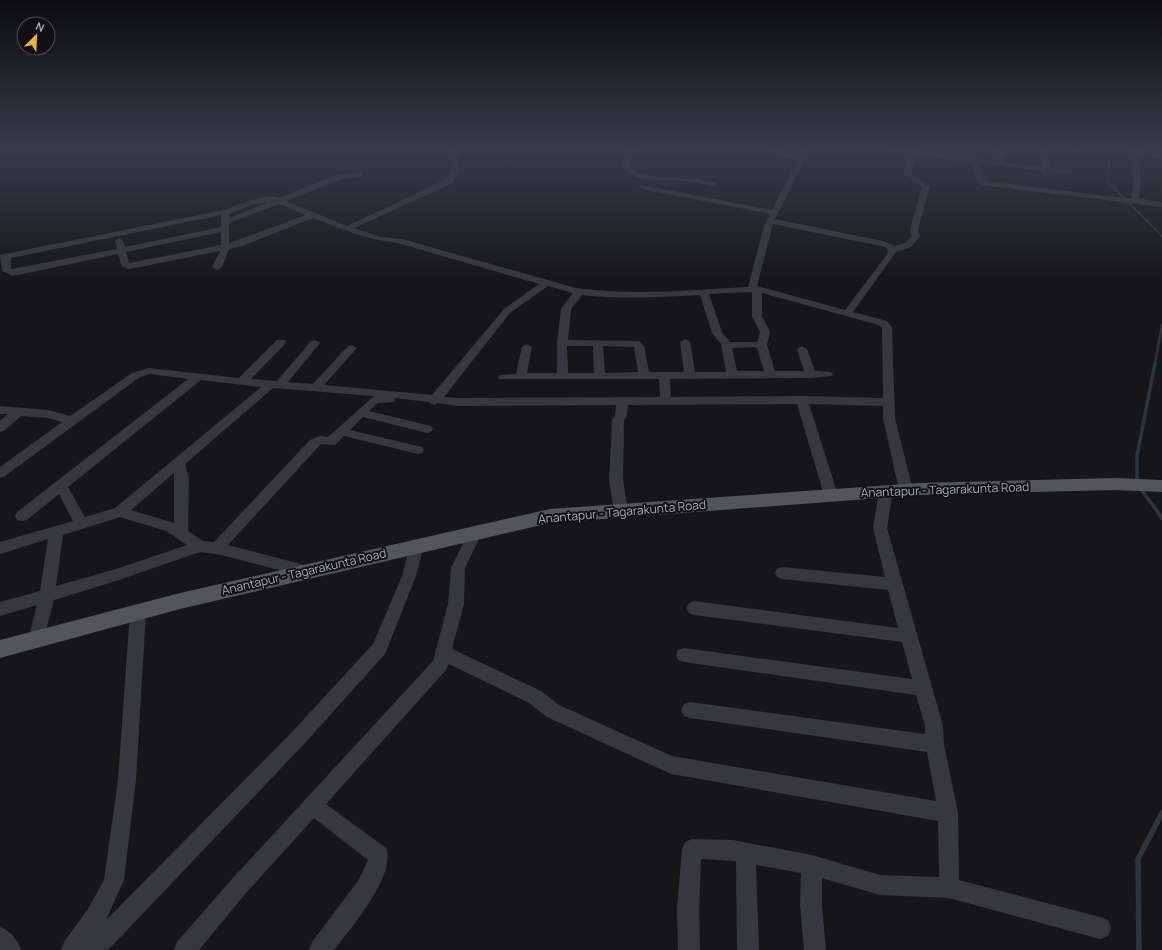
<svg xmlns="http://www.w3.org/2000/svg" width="1162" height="950" viewBox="0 0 1162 950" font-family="Manrope,sans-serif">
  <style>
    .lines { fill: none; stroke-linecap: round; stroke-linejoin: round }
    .stream-far4 { stroke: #2c353c; stroke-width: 2 }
    .stream-far3 { stroke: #2c353c; stroke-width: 2.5 }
    .stream-far2 { stroke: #2c353c; stroke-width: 3.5 }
    .stream-far1 { stroke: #2c353c; stroke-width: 4 }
    .stream { stroke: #2c353c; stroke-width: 5.5 }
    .minor { fill: #37383d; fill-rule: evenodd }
    .major { fill: #53555c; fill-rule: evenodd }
    .labels { text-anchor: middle; stroke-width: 4; stroke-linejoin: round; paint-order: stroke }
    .street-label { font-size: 12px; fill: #a8adb8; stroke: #111113 }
  </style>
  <rect width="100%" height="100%" fill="#161618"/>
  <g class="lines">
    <polyline class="stream-far4" points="1110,149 1108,182 1162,236"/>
    <polyline class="stream-far3" points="1155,364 1162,325"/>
    <g class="stream-far2">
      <polyline points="1137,483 1137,456 1155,363"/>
      <polyline points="1140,488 1160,515"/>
    </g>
    <polyline class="stream-far1" points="1159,514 1162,518"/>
    <polyline class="stream" points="1139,950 1138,859 1162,813"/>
    <g class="minor">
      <path d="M 451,149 L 457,149 L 460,171 L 451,184 L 354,228 L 381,237 L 402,239 L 576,288 C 633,296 691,290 748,287 L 764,226 L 770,214 L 642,189 L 638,187 L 642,185 L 772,210 L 798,160 L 774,155 L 765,149 C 776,149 788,154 800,156 L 804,149 L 810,149 L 775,219 L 883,241 L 895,246 L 905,243 L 912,236 L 910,230 L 922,187 L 903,175 L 908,154 L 881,149 L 916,149 L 916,151 L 996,161 L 996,149 L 1002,149 L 1003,162 L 1042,167 L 1044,149 L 1050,149 L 1049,167 L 1072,170 L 1072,174 L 1049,172 L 1048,176 L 1045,176 L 1041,174 L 1042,171 L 979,163 L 985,181 L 1131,199 L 1133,183 L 1131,149 L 1138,149 L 1162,156 L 1162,160 L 1138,153 L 1141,183 L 1139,198 L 1162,203 L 1162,207 L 982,185 L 978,183 L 971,162 L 915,155 L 911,174 L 930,186 L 918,230 L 920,236 L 911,247 L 896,252 L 853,312 L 887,321 L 892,327 L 895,418 L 913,490 L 911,493 L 906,495 L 901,493 L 899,490 L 883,418 L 883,406 L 809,404 L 838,495 L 836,498 L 831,500 L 826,498 L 824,495 L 797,404 L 628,405 L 627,416 L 624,420 L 623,480 L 628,511 L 626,515 L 621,516 L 616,515 L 614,511 L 609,480 L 612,420 L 615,416 L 616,405 L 458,406 L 438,403 L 434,405 L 429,402 L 395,398 L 394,402 L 378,403 L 369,411 L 431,426 L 433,429 L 431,432 L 427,433 L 363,417 L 350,430 L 422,447 L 424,450 L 422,453 L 418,454 L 344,436 L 335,445 L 321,444 L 228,545 L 312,567 L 314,571 L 312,575 L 307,577 L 217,554 L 200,552 L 116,581 L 54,600 L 42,645 L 36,647 L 30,645 L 28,640 L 37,605 L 0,616 L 0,602 L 40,591 L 48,539 L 0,554 L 0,542 L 73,521 L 59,494 L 27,520 L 22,521 L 17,520 L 15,516 L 17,512 L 188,379 L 150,374 L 140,377 L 5,476 L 0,478 L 0,467 L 62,422 L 48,418 L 21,416 L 4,431 L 0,432 L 0,421 L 8,414 L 0,414 L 0,406 L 49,410 L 70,416 L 132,373 L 149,368 L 239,378 L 277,340 L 285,340 L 286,342 L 285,344 L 251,379 L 277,381 L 311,341 L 315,340 L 320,343 L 288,382 L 313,384 L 348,346 L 352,345 L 357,348 L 324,385 L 432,395 L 504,309 L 539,284 L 398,243 C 368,240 341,229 313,218 L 242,246 L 229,249 L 222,267 L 217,270 L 212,267 L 220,251 L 130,269 L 122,267 L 118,254 L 13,276 L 2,271 L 0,255 L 224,210 C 238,205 264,193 279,198 L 334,176 L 362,172 L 362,176 L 339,180 L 286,201 L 347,226 L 445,180 L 452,171 ZM 268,202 L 229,218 L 229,214 L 251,205 ZM 279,204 L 306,215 L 229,243 L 229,223 ZM 221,215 L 221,227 L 125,247 L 123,241 L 119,238 L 115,241 L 117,249 L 11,269 L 11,258 ZM 773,224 L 881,246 L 887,248 L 888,253 L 845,310 L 757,286 ZM 221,232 L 221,245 L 129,263 L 126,252 ZM 548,286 L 573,293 L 561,309 L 557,343 L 557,373 L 527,373 L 532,347 L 527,344 L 522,347 L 516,374 L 500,375 L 498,377 L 500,379 L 659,379 L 660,397 L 458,398 L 444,397 L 510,313 ZM 752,292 L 752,316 L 760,332 L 757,342 L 730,342 L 722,332 L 709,294 ZM 762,293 L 879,325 L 882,328 L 883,398 L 802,396 L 671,397 L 670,379 L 811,378 L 831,376 L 833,374 L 831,372 L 815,371 L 807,349 L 802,346 L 797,349 L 804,371 L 775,371 L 767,345 L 770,332 L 762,316 ZM 582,295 C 621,300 661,297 700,295 L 712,333 L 721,344 L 726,372 L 695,372 L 690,342 L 685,339 L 680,342 L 684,372 L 649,372 L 644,346 L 639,341 L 568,340 L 571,309 ZM 567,346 L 593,346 L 594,373 L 568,373 ZM 603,346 L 634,347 L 638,372 L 605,373 ZM 753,347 L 757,348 L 764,371 L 737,371 L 732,348 ZM 201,380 L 261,387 L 115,508 L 85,517 L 68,487 ZM 273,388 L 374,396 L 328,437 L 319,436 L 310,440 L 214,542 L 203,541 L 188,531 L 189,479 L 185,464 ZM 174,473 L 174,523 L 131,510 ZM 120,517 L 166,531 L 187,545 L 116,569 L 56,586 L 63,535 Z"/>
      <path d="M 630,149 L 636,150 L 629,166 C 642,181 682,176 702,180 C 707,181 713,181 717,184 L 713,186 C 703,184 693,182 682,181 C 662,180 635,184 621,166 Z"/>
      <polygon points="1075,149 1081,149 1082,153 1077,154"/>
      <path d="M 886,486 L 891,488 L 893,491 L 887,528 L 943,726 L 944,744 L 958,813 L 959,880 L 1100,917 L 1108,920 L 1111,928 L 1108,936 L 1100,939 L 949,898 L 880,895 L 822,878 L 822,905 L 826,950 L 804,950 L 800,905 L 801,873 L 756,865 L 759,950 L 737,950 L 736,861 L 701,859 L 699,909 L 700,950 L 678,950 L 677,909 L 682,849 L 685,842 L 692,839 L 733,840 L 812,855 L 880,875 L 939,877 L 938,821 L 671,774 L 547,717 L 529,703 L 449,664 L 446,670 L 326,804 L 386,848 C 397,875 350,929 334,950 L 309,950 L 312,942 L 358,881 L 368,860 L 314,818 L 246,893 L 199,950 L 174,950 L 177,942 L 232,879 L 433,661 L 448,604 L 451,568 L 470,529 L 475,528 L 480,529 L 482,533 L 465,568 L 464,604 L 452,649 L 541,691 L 559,705 L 672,756 L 936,801 L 927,752 L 690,718 L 684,716 L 681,710 L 684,704 L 690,702 L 925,734 L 925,726 L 916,695 L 684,662 L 678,660 L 676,655 L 678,650 L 684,648 L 912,679 L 902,642 L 694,615 L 689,613 L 686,608 L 689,603 L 694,601 L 898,628 L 888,590 L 782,579 L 777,577 L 775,573 L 777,569 L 782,567 L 885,577 L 873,528 L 879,491 L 881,488 Z"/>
      <polygon points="417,540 422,542 424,546 416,576 385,654 305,743 112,946 107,950 61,950 64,942 88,909 104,880 118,780 130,612 132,607 138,605 144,607 146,612 136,780 124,880 106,920 293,731 373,644 402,576 410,546 412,542"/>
      <path d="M 0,927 C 11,931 17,939 21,950 L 0,950 Z"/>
    </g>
    <polygon class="major" points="1115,478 1162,480 1162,492 1115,490 920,495 550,523 180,609 0,658 0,640 180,593 550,509 920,483"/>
  </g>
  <linearGradient id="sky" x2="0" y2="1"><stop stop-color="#0c0c0d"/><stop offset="0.53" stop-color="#363c48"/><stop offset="1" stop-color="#363c48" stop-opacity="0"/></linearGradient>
  <rect width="1162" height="282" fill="url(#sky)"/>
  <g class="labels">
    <g class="street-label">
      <text transform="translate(945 490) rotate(-2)" y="4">Anantapur - Tagarakunta Road</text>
      <text transform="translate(622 512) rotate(-5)" y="4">Anantapur - Tagarakunta Road</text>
      <text transform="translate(304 572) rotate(-13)" y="4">Anantapur - Tagarakunta Road</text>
    </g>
  </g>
  <g transform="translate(36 36) rotate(24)"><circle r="19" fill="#111113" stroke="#4d4f55"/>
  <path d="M0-3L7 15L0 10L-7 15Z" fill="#f2b134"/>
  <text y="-6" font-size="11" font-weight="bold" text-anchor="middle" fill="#a8adb8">N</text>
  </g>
</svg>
